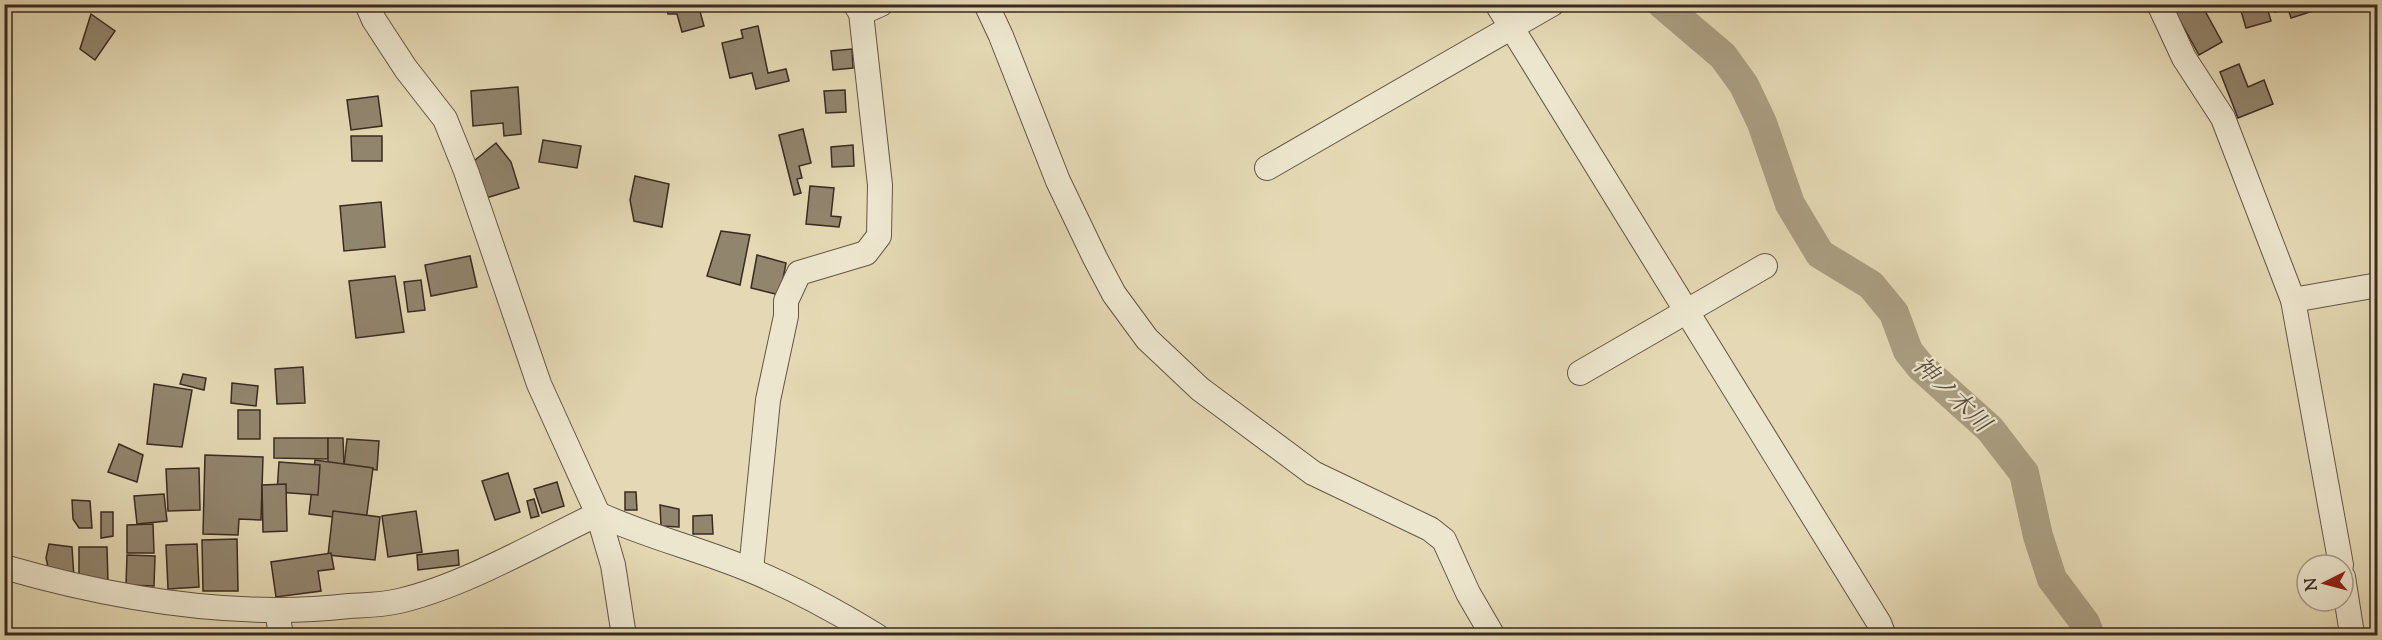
<svg xmlns="http://www.w3.org/2000/svg" width="2382" height="640" viewBox="0 0 2382 640" font-family="'Sorts Mill Goudy','Noto Serif JP',serif">
  <style>
    .lines { fill: none; stroke-linecap: round; stroke-linejoin: round }
    .river { stroke: #aa9e82; stroke-width: 30 }
    .building { fill: #92856e; stroke: #392a22; stroke-width: 1.5 }
    .minor-casing { stroke: #645646; stroke-width: 26 }
    .minor { stroke: #ede6ce; stroke-width: 24 }
    .labels { text-anchor: middle; stroke-width: 4.5; stroke-linejoin: round; paint-order: stroke }
    .water-label { font-size: 24px; font-style: italic; fill: #5b4d3f; stroke: #ede6ce }
  </style>
  <rect width="100%" height="100%" fill="#e4d9b4"/>
  <filter id="stains"><feTurbulence type="fractalNoise" baseFrequency=".00333" numOctaves="4"/><feColorMatrix values="0 0 0 0 .2 0 0 0 0 .09 0 0 0 0 .02 0 0 0 .5 -.17"/></filter>
  <radialGradient id="worn" r=".72"><stop offset=".6" stop-color="#630" stop-opacity="0"/><stop offset="1" stop-color="#630" stop-opacity=".3"/></radialGradient>
  <g class="lines">
    <polyline class="river" points="1662,4 1723,56 1744,85 1762,123 1790,204 1820,254 1871,285 1894,313 1908,351 1921,367 1990,429 2024,473 2038,536 2052,579 2085,623 2090,636"/>
  </g>
  <g class="building">
    <polygon points="665,4 698,4 704,26 682,32 677,14 668,14"/>
    <polygon points="2179,4 2211,4 2204,9 2222,42 2199,55 2173,8"/>
    <polygon points="2239,4 2266,4 2271,21 2246,28"/>
    <polygon points="2273,4 2311,4 2313,11 2291,18 2288,8 2275,12"/>
    <polygon points="91,14 115,31 95,60 80,49"/>
    <polygon points="758,26 768,73 786,69 789,81 756,89 752,73 730,78 722,43 743,38 741,30"/>
    <polygon points="852,49 853,68 833,70 831,51"/>
    <polygon points="2239,64 2248,87 2264,80 2273,104 2238,118 2220,72"/>
    <polygon points="518,87 521,134 504,136 503,123 473,126 471,91"/>
    <polygon points="845,90 846,112 826,113 824,91"/>
    <polygon points="378,96 382,126 351,130 347,100"/>
    <polygon points="803,129 811,163 799,166 802,178 797,179 801,193 794,195 779,135"/>
    <polygon points="351,136 382,136 382,161 352,161"/>
    <polygon points="543,140 581,146 577,168 539,162"/>
    <polygon points="496,143 511,162 519,188 486,198 474,161"/>
    <polygon points="853,145 854,166 832,167 831,147"/>
    <polygon points="635,176 669,184 662,227 634,221 630,200"/>
    <polygon points="810,186 834,188 831,216 841,217 839,227 806,224"/>
    <polygon points="381,202 385,247 344,251 340,206"/>
    <polygon points="721,231 750,235 740,285 707,276"/>
    <polygon points="757,255 786,263 780,295 751,288"/>
    <polygon points="470,256 477,287 431,296 425,265"/>
    <polygon points="395,276 404,332 356,338 349,281"/>
    <polygon points="421,280 425,310 408,312 404,282"/>
    <polygon points="303,367 305,403 277,404 275,369"/>
    <polygon points="183,374 206,378 204,390 180,384"/>
    <polygon points="232,383 258,386 256,406 231,403"/>
    <polygon points="154,384 192,390 182,447 147,444"/>
    <rect x="238" y="410" width="22" height="29"/>
    <polygon points="274,438 328,438 328,459 274,458"/>
    <polygon points="328,438 343,438 344,466 328,467"/>
    <polygon points="347,439 379,441 377,470 344,466"/>
    <polygon points="119,444 143,455 137,482 108,472"/>
    <polygon points="205,455 263,457 261,520 239,519 238,535 203,534"/>
    <polygon points="315,460 373,468 366,521 309,514"/>
    <polygon points="279,462 320,465 318,495 277,492"/>
    <polygon points="199,468 200,510 168,511 166,469"/>
    <polygon points="508,473 520,512 495,520 482,481"/>
    <polygon points="557,482 564,506 542,513 534,489"/>
    <polygon points="286,484 287,531 263,532 262,485"/>
    <polygon points="625,492 636,492 637,510 625,510"/>
    <polygon points="164,494 167,521 137,524 134,496"/>
    <polygon points="534,499 539,516 531,518 527,501"/>
    <polygon points="72,500 90,501 92,528 79,528 73,519"/>
    <polygon points="660,505 679,509 679,527 661,526"/>
    <polygon points="333,511 380,517 375,560 328,555"/>
    <polygon points="416,511 422,552 388,557 382,516"/>
    <polygon points="101,512 113,512 113,536 101,538"/>
    <polygon points="712,515 713,534 693,534 693,516"/>
    <polygon points="153,524 154,553 127,553 127,525"/>
    <polygon points="237,539 238,591 203,591 202,540"/>
    <polygon points="49,544 72,547 74,578 49,572 46,558"/>
    <polygon points="197,544 199,587 168,589 166,545"/>
    <polygon points="79,547 107,547 108,583 79,580"/>
    <polygon points="458,550 459,565 418,570 417,555"/>
    <polygon points="331,553 334,569 318,571 321,591 276,597 271,562"/>
    <polygon points="127,555 155,556 154,586 126,585"/>
  </g>
  <g class="lines">
    <defs>
      <g id="minor">
        <polyline points="367,4 374,20 406,69 445,119 466,171 539,384 598,514 613,565 624,636"/>
        <polyline points="986,4 1001,36 1058,181 1095,258 1114,294 1147,339 1200,389 1313,473 1430,529 1444,540 1468,593 1493,636"/>
        <polyline points="1497,4 1879,623 1884,636"/>
        <polyline points="2159,4 2184,58 2223,118 2293,300 2341,565"/>
        <polyline points="861,13 881,4"/>
        <polyline points="1267,168 1552,4"/>
        <polyline points="2293,300 2378,285"/>
        <polyline points="1580,373 1765,266"/>
        <path d="M 4,567 C 115,599 234,619 349,606 C 365,605 383,605 399,601 C 464,586 537,543 598,514 C 648,537 700,549 750,570 C 794,588 836,611 877,636"/>
        <polyline points="751,570 768,400 786,316 786,301 799,273 866,253 879,236 880,185 861,13 855,4"/>
        <polyline points="2343,577 2352,634 2349,636"/>
        <polyline points="277,610 281,636"/>
      </g>
    </defs>
    <use href="#minor" class="minor-casing"/>
    <use href="#minor" class="minor"/>
  </g>
  <g class="labels">
    <g class="water-label">
      <text transform="translate(1952 394) rotate(44)" y="8">神ノ木川</text>
    </g>
  </g>
  <rect width="2382" height="640" fill="none" stroke="#e4d9b4" stroke-width="24"/>
  <rect x="6" y="6" width="2370" height="628" fill="none" stroke="#392a22" stroke-width="3"/>
  <rect x="12" y="12" width="2358" height="616" fill="none" stroke="#392a22" stroke-width="1.5"/>
  <g transform="translate(2325 583) rotate(264)"><circle r="28" fill="#ede6ce" stroke="#a59b89" stroke-width="1.5"/>
  <path d="M0-4.5L10 22L0 15L-10 22Z" fill="#8f2418"/>
  <text y="-9" font-size="16" font-weight="bold" text-anchor="middle" fill="#392a22">N</text>
  </g>
  <rect width="100%" height="100%" filter="url(#stains)"/>
  <rect width="100%" height="100%" fill="url(#worn)"/>
</svg>
